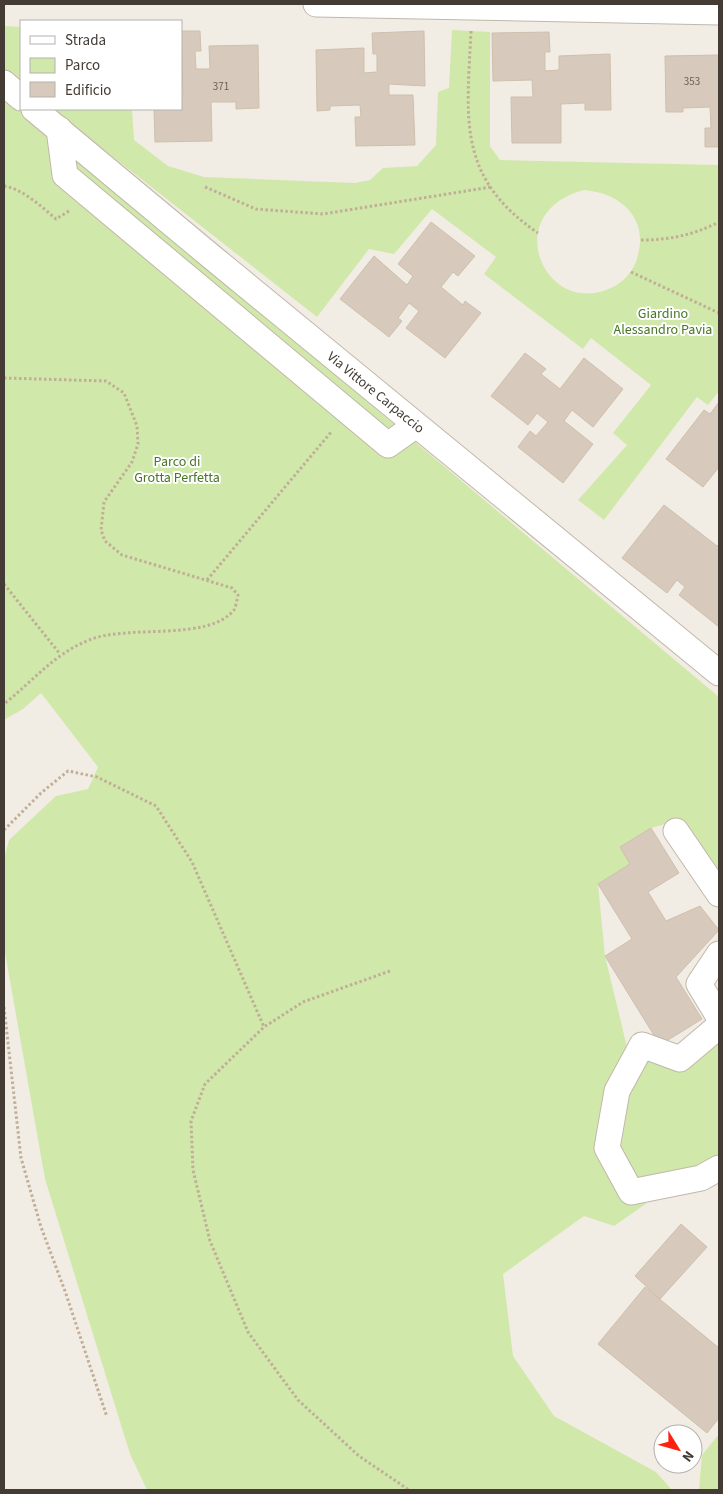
<svg xmlns="http://www.w3.org/2000/svg" width="723" height="1494" viewBox="0 0 723 1494" font-family="'Source Sans 3',sans-serif">
  <style>
    .green { fill: #d1e8ab; fill-rule: evenodd }
    .building { fill: #d7cabc; stroke: #cfbfac }
    .lines { fill: none; stroke-linecap: round; stroke-linejoin: round }
    .minor-casing { stroke: #c1b7a9; stroke-width: 27 }
    .path { stroke: #c0ae97; stroke-width: 3; stroke-dasharray: 2.5 2.5; stroke-linecap: butt }
    .minor { stroke: #fff; stroke-width: 25 }
    .labels { text-anchor: middle; stroke-width: 4; stroke-linejoin: round; paint-order: stroke }
    .number-label { font-size: 11px; fill: #696056 }
    .park-label { font-size: 14px; fill: #4a7627; stroke: #fff }
    .street-label { font-size: 14px; fill: #443c34; stroke: #fff }
  </style>
  <rect width="100%" height="100%" fill="#f2ede4"/>
  <g class="green">
    <polygon points="4,26 21,27 21,84 4,71"/>
    <path d="M 452,30 L 490,32 L 490,146 L 500,160 L 719,165 L 719,391 L 708,405 L 697,397 L 604,520 L 578,500 L 627,445 L 613,433 L 651,385 L 591,338 L 583,349 L 484,274 L 496,257 L 432,209 L 394,254 L 369,249 L 317,317 L 52,109 L 132,109 L 134,140 L 168,166 L 204,177 L 355,183 L 370,180 L 383,168 L 417,166 L 436,145 L 438,92 L 449,88 ZM 584,190 C 620,193 648,217 638,255 C 635,269 625,281 613,287 C 546,321 497,213 584,190 Z"/>
    <polygon points="4,97 719,697 719,883 676,821 651,828 620,847 630,864 598,884 605,956 627,1047 603,1148 628,1194 647,1203 614,1226 584,1216 503,1274 513,1356 554,1416 656,1472 672,1490 147,1490 130,1454 45,1179 4,947 4,859 9,840 56,796 88,789 98,767 41,693 23,709 4,720"/>
    <polygon points="719,1034 719,1159 634,1187 611,1148 620,1092 650,1051 680,1062"/>
    <polygon points="719,1434 719,1490 699,1490 702,1455"/>
  </g>
  <g class="building">
    <polygon points="181,31 200,31 201,51 195,51 196,69 210,69 209,46 258,45 259,108 236,109 236,102 211,102 212,141 155,142 154,109 181,109 181,94 183,94"/>
    <polygon points="424,31 425,86 389,84 389,95 413,95 415,145 356,146 355,117 361,117 360,105 330,106 330,110 317,111 316,50 364,48 364,73 377,72 377,54 373,54 372,33"/>
    <polygon points="549,32 550,52 545,52 545,71 559,70 559,56 610,54 611,110 585,110 585,103 561,104 561,143 512,143 511,97 533,97 532,80 493,81 492,33"/>
    <polygon points="719,55 719,147 705,147 705,128 711,128 710,107 683,108 683,112 666,112 665,56"/>
    <polygon points="431,222 475,256 458,276 453,272 441,287 463,305 465,301 481,313 445,358 406,328 419,311 409,303 398,318 402,321 389,337 340,299 374,256 407,285 413,276 398,264"/>
    <polygon points="525,353 546,369 541,374 560,389 584,358 623,389 593,427 572,410 564,421 593,444 563,483 518,447 530,431 536,436 548,422 537,413 528,425 491,396"/>
    <polygon points="719,402 719,467 703,487 666,459 704,410 710,414"/>
    <polygon points="664,505 717,546 719,544 719,627 679,595 685,587 677,580 667,593 622,558"/>
    <polygon points="651,828 679,873 648,892 666,921 700,906 719,930 676,977 702,1019 660,1045 605,956 632,939 598,884 630,864 620,847"/>
    <polygon points="681,1224 707,1247 660,1299 635,1276"/>
    <polygon points="645,1287 719,1348 719,1418 707,1433 598,1344"/>
  </g>
  <g class="lines">
    <defs>
      <g id="minor">
        <polyline points="316,4 719,12"/>
        <polyline points="4,83 21,98"/>
        <polyline points="34,109 213,258 719,673"/>
        <polyline points="59,129 65,175 388,445 416,425"/>
        <polyline points="676,831 719,894"/>
        <polyline points="719,954 699,984 719,1017"/>
        <polyline points="719,1026 680,1059 642,1045 617,1091 607,1148 631,1192 701,1178 719,1168"/>
      </g>
    </defs>
    <use href="#minor" class="minor-casing"/>
    <g class="path">
      <path d="M 471,31 C 467,118 456,177 538,233"/>
      <path d="M 4,186 C 23,189 42,207 56,219 L 69,211"/>
      <polyline points="205,187 256,209 323,214 491,187"/>
      <path d="M 641,240 C 670,240 693,235 719,222"/>
      <polyline points="631,272 719,313"/>
      <path d="M 4,378 L 106,381 L 124,393 L 137,426 L 138,444 L 132,462 L 104,502 L 101,530 L 105,541 L 122,555 L 232,588 L 238,595 C 237,600 236,606 234,610 C 208,642 128,624 89,640 C 54,654 33,681 4,704"/>
      <polyline points="207,580 332,431"/>
      <polyline points="4,584 60,654"/>
      <polyline points="4,830 41,793 68,771 97,777 156,806 192,862 264,1027"/>
      <polyline points="390,971 303,1002 264,1027 205,1084 191,1121 193,1170 210,1241 248,1332 298,1400 359,1456 409,1490"/>
      <polyline points="4,1007 21,1158 41,1227 65,1291 107,1417"/>
    </g>
    <use href="#minor" class="minor"/>
  </g>
  <g class="labels">
    <g class="number-label">
      <text x="692" y="85">353</text>
      <text x="221" y="90">371</text>
    </g>
    <g class="park-label">
      <text x="663" y="318">Giardino<tspan x="663" dy="16">Alessandro Pavia</tspan></text>
      <text x="177" y="466">Parco di<tspan x="177" dy="16">Grotta Perfetta</tspan></text>
    </g>
    <g class="street-label">
      <text transform="translate(376 392) rotate(39)" y="5">Via Vittore Carpaccio</text>
    </g>
  </g>
  <rect width="723" height="1494" fill="none" stroke="#443c34" stroke-width="10"/>
  <rect x="20" y="20" width="162" height="90" fill="#ffffff" stroke="#b4b1ae"/>
  <rect x="30" y="36" width="25" height="8" fill="#ffffff" stroke="#b4b1ae"/>
  <text x="65" y="45" font-size="15" fill="#443c34">Strada</text>
  <rect x="30" y="58" width="25" height="15" fill="#d1e8ab" stroke="#b4b1ae"/>
  <text x="65" y="70" font-size="15" fill="#443c34">Parco</text>
  <rect x="30" y="82" width="25" height="15" fill="#d7cabc" stroke="#b4b1ae"/>
  <text x="65" y="95" font-size="15" fill="#443c34">Edificio</text>
  <g transform="translate(678 1449) rotate(127)"><circle r="24" fill="#ffffff" stroke="#b4b1ae"/>
  <path d="M0-4L9 19L0 12L-9 19Z" fill="#fd2210"/>
  <text y="-8" font-size="14" font-weight="bold" text-anchor="middle" fill="#443c34">N</text>
  </g>
</svg>
